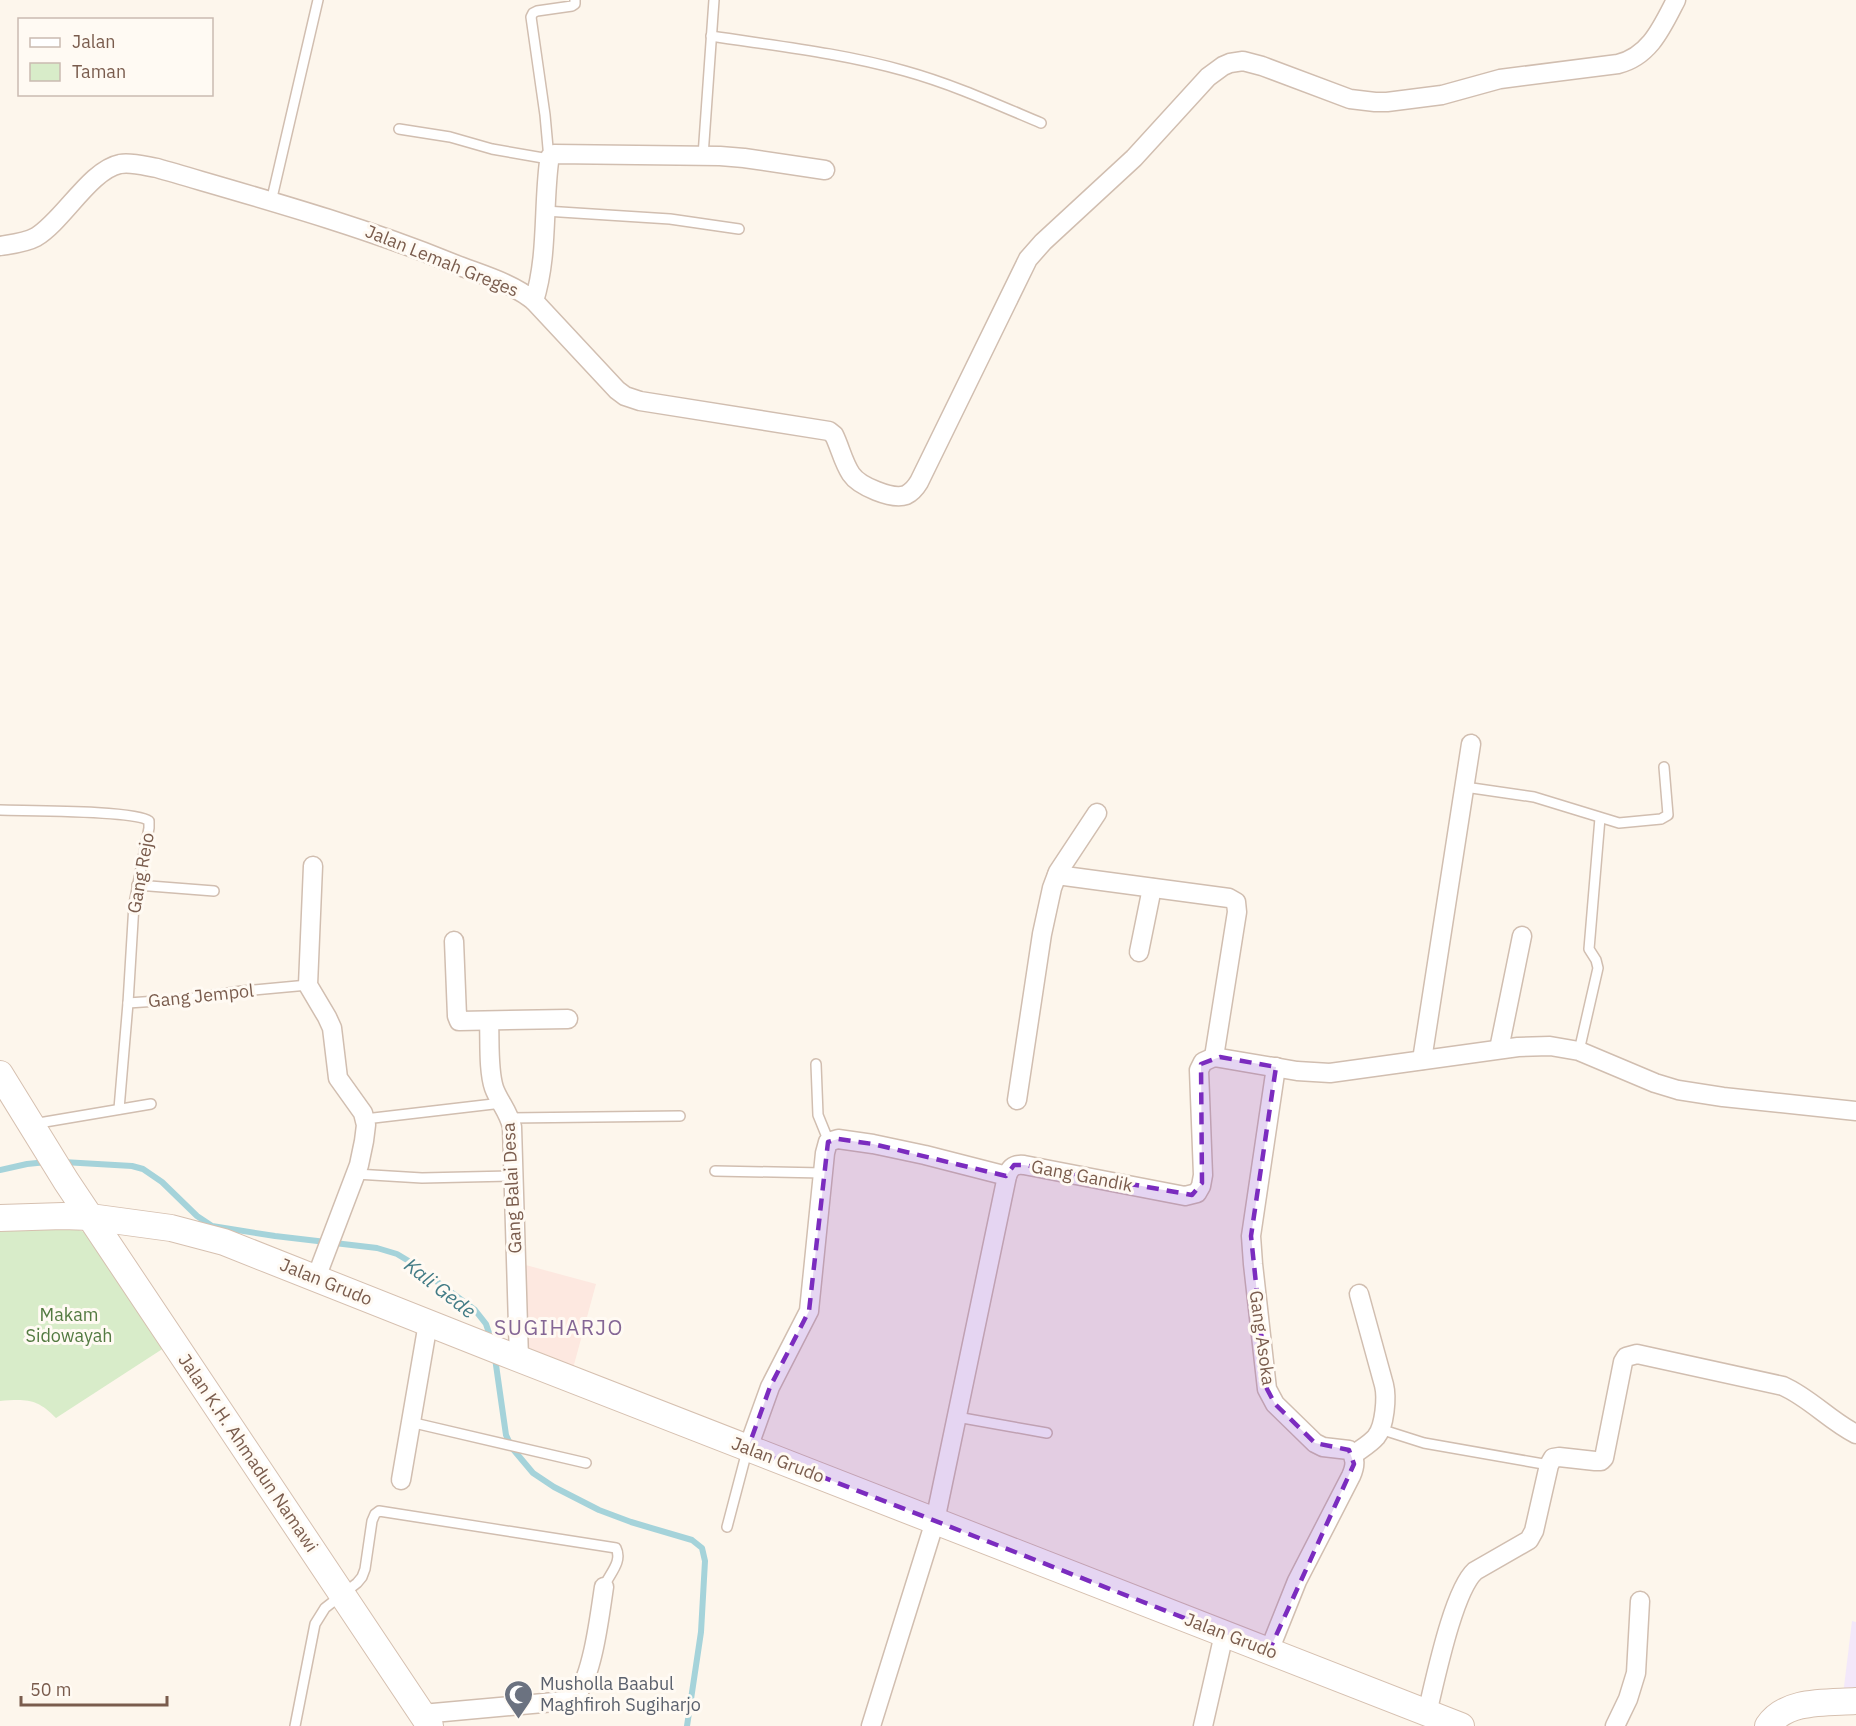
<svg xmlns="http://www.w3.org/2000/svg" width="1856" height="1726" viewBox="0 0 1856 1726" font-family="'IBM Plex Sans',sans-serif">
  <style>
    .commercial { fill: #fde8e0 }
    .education { fill: #f3e8fa }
    .green { fill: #d8ecc9 }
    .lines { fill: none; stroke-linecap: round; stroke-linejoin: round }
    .stream { stroke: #a5d3da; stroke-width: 6 }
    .lane-casing { stroke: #d1beb0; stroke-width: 12 }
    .street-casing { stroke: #d1beb0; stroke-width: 21 }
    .secondary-casing { stroke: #d6c0b0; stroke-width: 28 }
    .lane { stroke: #fff; stroke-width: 9 }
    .street { stroke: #fff; stroke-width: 18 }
    .secondary { stroke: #fff; stroke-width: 26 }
    .marked { fill: #7b2cbf; fill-opacity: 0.2; stroke: #7b2cbf; stroke-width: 4.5; stroke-dasharray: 12 8; stroke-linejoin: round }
    .labels { text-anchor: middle; stroke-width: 6; stroke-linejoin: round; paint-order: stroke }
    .street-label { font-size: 18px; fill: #7a5c4d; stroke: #fffaf3 }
    .park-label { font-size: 18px; fill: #537a41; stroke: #fffaf3 }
    .worship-label { font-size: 18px; fill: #5b616d; stroke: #fffaf3; text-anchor: start }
    .water-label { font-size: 20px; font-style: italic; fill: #437c86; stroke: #fffaf3 }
    .quarter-label { font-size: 21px; letter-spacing: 1.5px; fill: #846695; stroke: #fffaf3 }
  </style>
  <rect width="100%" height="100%" fill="#fdf6ec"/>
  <polygon class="commercial" points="522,1264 596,1284 572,1372 524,1355"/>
  <polygon class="education" points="1852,1621 1856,1622 1856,1695 1843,1695"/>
  <path class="green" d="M 0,1227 L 74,1228 L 89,1234 L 167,1346 L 56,1418 C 37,1398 25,1399 0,1401 Z"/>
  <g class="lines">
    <g class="stream">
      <polyline points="63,1162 132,1166 143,1169 162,1182 197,1216 212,1226 275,1236 377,1248 397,1254 412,1263 475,1310 486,1324 491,1339"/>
      <polyline points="0,1170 27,1164 47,1162"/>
      <polyline points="495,1358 506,1435 512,1448 533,1473 554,1487 599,1510 631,1522 692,1540 702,1548 705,1561 701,1632 687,1726"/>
    </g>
    <defs>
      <g id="lane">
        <path d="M 711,36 C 776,46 842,53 905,71 C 952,84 996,104 1041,123"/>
        <polyline points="399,129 450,137 492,149 549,159 545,115 531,17 533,13 537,11 572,6 575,4 575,0"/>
        <polyline points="703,156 714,0"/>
        <polyline points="271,202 318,0"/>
        <polyline points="545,211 670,219 739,229"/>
        <polyline points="1465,787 1534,797 1619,823 1661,819 1668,815 1664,767"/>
        <path d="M 0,810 C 24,811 136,810 149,821 L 149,828 L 134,904 L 128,1003"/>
        <polyline points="137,885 214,891"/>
        <polyline points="1579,1051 1598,968 1596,960 1589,949 1600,818"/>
        <polyline points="816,1064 818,1115 829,1142"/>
        <polyline points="119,1109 128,1003 187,999 242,991 308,985"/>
        <polyline points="510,1118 680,1116"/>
        <polyline points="365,1119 502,1103"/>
        <polyline points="33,1124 151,1104"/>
        <polyline points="715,1171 823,1173"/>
        <polyline points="356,1174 422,1178 514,1176"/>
        <polyline points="957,1417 1047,1433"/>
        <polyline points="410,1422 586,1463"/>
        <polyline points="1380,1429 1424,1443 1549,1465"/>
        <polyline points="727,1527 747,1451"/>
        <path d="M 295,1726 L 315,1624 L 325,1608 L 357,1583 L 362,1577 L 365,1569 L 372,1521 L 375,1514 L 379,1511 L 616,1548 C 623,1562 609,1574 604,1587"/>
      </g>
      <g id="street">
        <path d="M 0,246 C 12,244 25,243 36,237 C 63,221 90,170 120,164 C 132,162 145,166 157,168 C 256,197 356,224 452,263 C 479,274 511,282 534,301 C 548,257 543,208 549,162 L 550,157 L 554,154 L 720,156 L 744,158 L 825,170"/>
        <path d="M 534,301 L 617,390 L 625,396 L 640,401 L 829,431 L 834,435 C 840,447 843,462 851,474 C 859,486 892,500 906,495 C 912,492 916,487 919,482 L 1028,259 L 1043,242 L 1134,158 L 1208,77 L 1223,66 L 1230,63 L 1243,61 L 1262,66 L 1350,99 L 1375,102 L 1387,102 L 1442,95 L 1500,79 L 1618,64 C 1650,56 1662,27 1676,0"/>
        <polyline points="313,866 308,985 327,1017 332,1028 338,1078 363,1113 366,1125 364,1141 359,1165 316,1278"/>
        <polyline points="1057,875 1229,898 1236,902 1237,912 1214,1057"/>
        <polyline points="454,941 457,1016 459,1021 568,1019"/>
        <polyline points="1139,952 1152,888"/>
        <path d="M 489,1021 C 490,1041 488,1070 494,1088 C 499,1102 509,1112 512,1127 L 519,1359"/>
        <polyline points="1499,1049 1522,936"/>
        <polyline points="1422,1060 1471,744"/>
        <polyline points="1017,1100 1042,934 1052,888 1058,872 1097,813"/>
        <polyline points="748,1448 770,1387 809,1311 825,1153 828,1142 838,1139 873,1144 925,1155 1007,1176"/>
        <path d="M 1353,1455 C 1361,1449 1370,1444 1376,1437 C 1385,1426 1387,1397 1384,1385 L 1359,1294"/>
        <polyline points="401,1480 428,1323"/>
        <path d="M 1269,1651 L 1297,1581 L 1351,1476 C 1355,1467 1357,1458 1349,1450 L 1323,1447 L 1315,1443 L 1275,1404 L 1267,1389 L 1253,1264 L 1251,1236 L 1276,1067"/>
        <path d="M 1427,1713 C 1435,1681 1453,1591 1475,1571 L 1529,1540 L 1534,1531 L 1549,1465 L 1553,1458 L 1559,1457 L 1595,1461 L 1601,1461 L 1604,1458 L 1623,1362 L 1626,1357 L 1637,1354 L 1783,1386 C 1810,1398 1830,1421 1856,1434"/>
        <path d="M 422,1714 L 565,1701 C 570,1699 574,1698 577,1694 C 593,1674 600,1613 604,1587"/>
        <path d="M 871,1726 L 935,1521 L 1007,1176 C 1010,1167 1015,1164 1024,1165 L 1185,1196 L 1197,1193 L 1201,1186 L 1203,1175 L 1199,1070 L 1203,1062 L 1214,1057 L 1297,1071 L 1330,1073 L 1518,1047 L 1550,1046 L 1579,1051 L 1655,1083 L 1678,1090 L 1723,1097 L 1856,1111"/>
        <polyline points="1203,1726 1224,1634"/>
        <polyline points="1615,1726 1628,1699 1636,1673 1640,1601"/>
      </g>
      <g id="secondary">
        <polyline points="0,1074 66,1181 430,1726"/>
        <polyline points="0,1218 63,1216 90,1217 171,1228 224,1242 504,1353 1461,1726"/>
        <path d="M 1768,1726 C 1786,1699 1827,1703 1856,1701"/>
      </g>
    </defs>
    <use href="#lane" class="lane-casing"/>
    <use href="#street" class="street-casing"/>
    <use href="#secondary" class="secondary-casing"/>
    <use href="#lane" class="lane"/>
    <use href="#street" class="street"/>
    <use href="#secondary" class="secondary"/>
  </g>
  <path class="marked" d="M 1220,1057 L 1276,1067 L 1251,1236 L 1267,1389 L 1275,1404 L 1315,1443 L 1349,1450 L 1354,1464 L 1269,1651 L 748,1448 L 770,1387 L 809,1311 L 828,1142 L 838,1139 L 873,1144 L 1006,1176 L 1014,1165 L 1024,1165 L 1192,1195 L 1202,1183 L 1201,1064 Z"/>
  <defs>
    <symbol id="mosque-pin" viewBox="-11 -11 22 30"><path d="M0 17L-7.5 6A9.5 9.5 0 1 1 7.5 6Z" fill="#6b7280" stroke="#fffaf3"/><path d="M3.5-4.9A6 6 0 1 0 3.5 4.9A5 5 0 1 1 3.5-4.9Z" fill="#fff"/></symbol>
  </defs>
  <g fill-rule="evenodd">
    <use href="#mosque-pin" x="502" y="1678" width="33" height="45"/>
  </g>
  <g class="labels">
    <g class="street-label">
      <text transform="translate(442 261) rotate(22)" y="6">Jalan Lemah Greges</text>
      <text transform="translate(141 873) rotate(-80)" y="6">Gang Rejo</text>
      <text transform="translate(201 996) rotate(-6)" y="6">Gang Jempol</text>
      <text transform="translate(1082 1176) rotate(11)" y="6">Gang Gandik</text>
      <text transform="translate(512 1188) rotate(-93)" y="6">Gang Balai Desa</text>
      <text transform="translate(326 1282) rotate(22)" y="6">Jalan Grudo</text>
      <text transform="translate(1262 1338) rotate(82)" y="6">Gang Asoka</text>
      <text transform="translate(248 1453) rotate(56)" y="6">Jalan K.H. Ahmadun Namawi</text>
      <text transform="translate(778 1460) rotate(21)" y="6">Jalan Grudo</text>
      <text transform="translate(1231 1636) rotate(21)" y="6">Jalan Grudo</text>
    </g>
    <g class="park-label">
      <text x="69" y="1321">Makam<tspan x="69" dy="21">Sidowayah</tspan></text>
    </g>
    <g class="worship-label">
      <text x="540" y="1690">Musholla Baabul<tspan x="540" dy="21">Maghfiroh Sugiharjo</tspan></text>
    </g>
    <g class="water-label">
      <text transform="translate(440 1288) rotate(38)" y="7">Kali Gede</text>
    </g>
    <g class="quarter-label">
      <text x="559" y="1335">SUGIHARJO</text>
    </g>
  </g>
  <rect x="18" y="18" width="195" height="78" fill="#fffaf3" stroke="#cabbb1" stroke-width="1.5"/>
  <rect x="30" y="38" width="30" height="9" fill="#ffffff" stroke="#cabbb1" stroke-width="1.5"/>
  <text x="72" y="48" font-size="18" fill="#7a5c4d">Jalan</text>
  <rect x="30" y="63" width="30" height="18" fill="#d8ecc9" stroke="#cabbb1" stroke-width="1.5"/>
  <text x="72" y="78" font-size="18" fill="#7a5c4d">Taman</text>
  <path d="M21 1696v9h146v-9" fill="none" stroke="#7a5c4d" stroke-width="3"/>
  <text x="30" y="1696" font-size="18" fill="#7a5c4d" stroke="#fffaf3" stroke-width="4.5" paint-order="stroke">50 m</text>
</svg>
